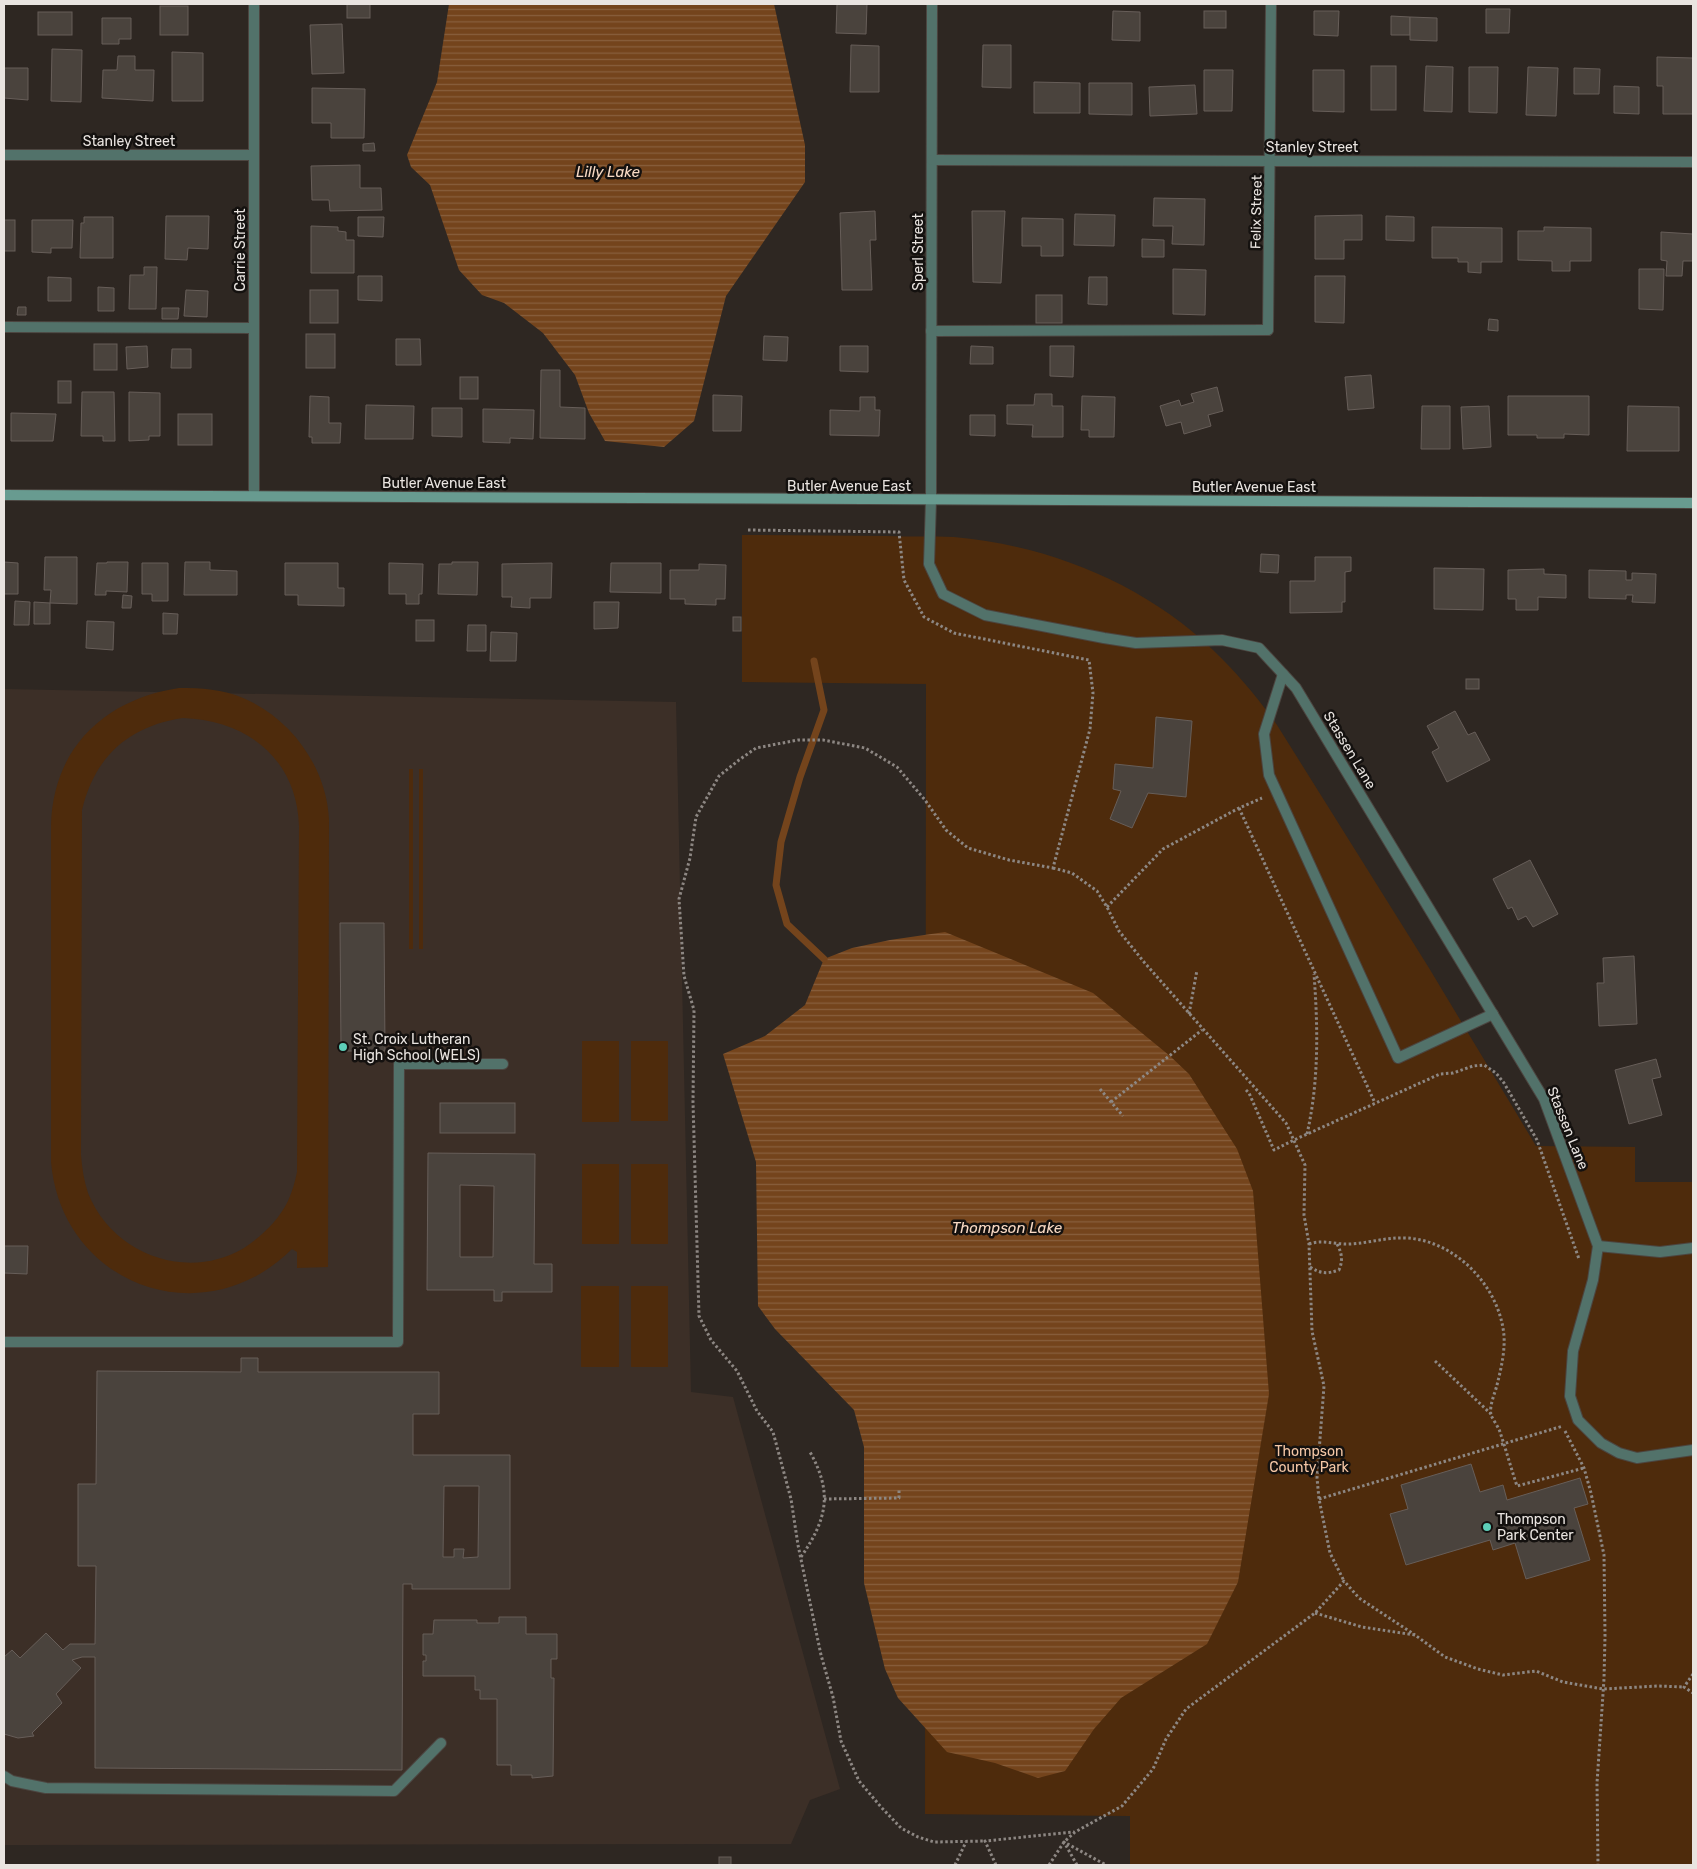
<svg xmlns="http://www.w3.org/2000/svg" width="1697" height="1869" viewBox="0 0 1697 1869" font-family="Rubik,sans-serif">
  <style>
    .built { fill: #3c2f27 }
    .green { fill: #4e2b0c; fill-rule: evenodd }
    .water { fill: url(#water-rules) }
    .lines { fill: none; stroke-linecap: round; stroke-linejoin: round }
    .stream { stroke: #74441c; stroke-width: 7 }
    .building { fill: #4a433d; stroke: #675e59; fill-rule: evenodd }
    .lane-casing { stroke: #4c4540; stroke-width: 12 }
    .street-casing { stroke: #4c4540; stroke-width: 12 }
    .secondary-casing { stroke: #4c4540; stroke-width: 12 }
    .path { stroke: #8d8783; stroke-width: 3; stroke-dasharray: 2.5 2.5; stroke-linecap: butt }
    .lane { stroke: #52726a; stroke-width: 10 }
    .street { stroke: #52726a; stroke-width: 10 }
    .secondary { stroke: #689b90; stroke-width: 10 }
    .poi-dot { fill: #5dceb8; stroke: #14110f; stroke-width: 2 }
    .labels { text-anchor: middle; stroke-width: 5; stroke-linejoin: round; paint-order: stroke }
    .street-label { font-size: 14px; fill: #e9e4e0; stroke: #14110f }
    .poi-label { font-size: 14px; fill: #e9e4e0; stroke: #14110f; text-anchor: start }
    .park-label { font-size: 14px; fill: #f5c7a6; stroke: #14110f }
    .water-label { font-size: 15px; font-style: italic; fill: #f8d9c3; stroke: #14110f }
  </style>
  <defs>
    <pattern id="water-rules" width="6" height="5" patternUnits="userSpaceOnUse" patternTransform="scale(1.25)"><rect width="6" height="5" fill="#74441c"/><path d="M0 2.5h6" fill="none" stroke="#885f3d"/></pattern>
  </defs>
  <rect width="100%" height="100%" fill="#2e2722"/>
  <polygon class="built" points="4,689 676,702 691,1392 733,1397 840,1789 810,1800 791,1844 4,1845"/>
  <g class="green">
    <path d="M 742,535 C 790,535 838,536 886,536 C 909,537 932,536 954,537 C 1048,545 1145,584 1213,650 C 1237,673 1258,698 1277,725 L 1429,968 L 1536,1146 L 1635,1147 L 1635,1182 L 1693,1182 L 1693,1865 L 1130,1865 L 1130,1816 L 925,1814 L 926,684 L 742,682 Z"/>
    <path d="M 179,688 C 201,688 223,689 243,698 C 291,718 327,768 329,820 L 328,1267 L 297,1268 L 297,1252 L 292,1249 C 204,1337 62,1286 51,1162 L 51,825 C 53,748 105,699 179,688 ZM 183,718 C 247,720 297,759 299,826 L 297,1172 C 295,1182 292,1192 288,1201 C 278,1221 262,1236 244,1248 C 187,1282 112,1254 88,1193 C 84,1181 82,1168 81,1155 L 82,810 C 95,756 129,726 183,718 Z"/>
    <rect x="409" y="769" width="4" height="180"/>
    <rect x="419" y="769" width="4" height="180"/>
    <rect x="582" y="1041" width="37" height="81"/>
    <rect x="631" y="1041" width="37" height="80"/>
    <rect x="582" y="1164" width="37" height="80"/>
    <rect x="631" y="1164" width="37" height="80"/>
    <rect x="581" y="1286" width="38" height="81"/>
    <rect x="631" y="1286" width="37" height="81"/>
  </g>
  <g class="water">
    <polygon points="449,4 774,4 805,145 805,182 726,296 694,421 664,447 605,441 589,413 575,375 543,333 504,303 482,295 459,270 430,185 411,167 407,155 437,82"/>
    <polygon points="945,932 1093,993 1170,1056 1189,1074 1237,1149 1253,1191 1269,1394 1238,1582 1207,1644 1121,1698 1094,1729 1065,1771 1038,1778 995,1763 947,1752 898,1698 885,1669 864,1583 864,1447 854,1410 775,1329 758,1306 756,1162 723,1054 765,1036 805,1005 824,959 852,948 890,940"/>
  </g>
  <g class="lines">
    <polyline class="stream" points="814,661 824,710 800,777 781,842 776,885 787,924 824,959"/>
  </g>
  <g class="building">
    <rect x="347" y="4" width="23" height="14"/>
    <polygon points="837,4 867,4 866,34 836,33"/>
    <rect x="160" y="6" width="28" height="29"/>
    <polygon points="1486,9 1510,9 1509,33 1486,33"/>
    <polygon points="1113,11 1140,12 1140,41 1112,40"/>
    <rect x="1204" y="11" width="22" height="17"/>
    <polygon points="1314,11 1339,11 1338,36 1314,35"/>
    <rect x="38" y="12" width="34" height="23"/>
    <polygon points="1391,16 1410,17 1410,35 1391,35"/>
    <polygon points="1410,17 1437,18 1437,41 1410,40"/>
    <polygon points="102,18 131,18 131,39 119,39 119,44 102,44"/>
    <polygon points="342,24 344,73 312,74 310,25"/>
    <polygon points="851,45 879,46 879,92 850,92"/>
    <polygon points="983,45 1011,45 1011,88 982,87"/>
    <polygon points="52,49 82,50 81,102 51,101"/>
    <polygon points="172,52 203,53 203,101 172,101"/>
    <polygon points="118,56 135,56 135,70 154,70 153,101 102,98 103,70 117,70"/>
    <polygon points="1657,57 1693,58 1693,114 1663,114 1663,86 1657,86"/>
    <rect x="1371" y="66" width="25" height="44"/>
    <polygon points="1426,66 1453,67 1452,112 1424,111"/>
    <polygon points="1469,67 1498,67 1497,113 1469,112"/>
    <polygon points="1528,67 1558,68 1556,116 1526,115"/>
    <polygon points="4,68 28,68 28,100 4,98"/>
    <polygon points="1574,68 1600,69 1599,94 1574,94"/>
    <polygon points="1204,70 1233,70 1232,111 1204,111"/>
    <polygon points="1313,70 1344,70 1344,112 1313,111"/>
    <polygon points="1034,82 1080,83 1080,113 1034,113"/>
    <polygon points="1089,83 1132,83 1132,115 1089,114"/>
    <polygon points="1195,85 1197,114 1150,116 1149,87"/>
    <polygon points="1614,86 1639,87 1639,114 1614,113"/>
    <polygon points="312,88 365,89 364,138 331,138 331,123 312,123"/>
    <polygon points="374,143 375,151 363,151 363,144"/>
    <polygon points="360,165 360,188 381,188 382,210 330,211 329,200 312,200 311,166"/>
    <polygon points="1154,198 1205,199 1204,245 1172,244 1173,226 1153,226"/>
    <polygon points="875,211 876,240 870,240 872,290 842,290 840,213"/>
    <polygon points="972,211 1005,211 1001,283 973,282"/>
    <polygon points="1075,214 1115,215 1114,246 1074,245"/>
    <polygon points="1362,215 1362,240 1344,240 1344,259 1315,259 1315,216"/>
    <polygon points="166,216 209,216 208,249 188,248 187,260 165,259"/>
    <polygon points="1386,216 1414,217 1414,241 1386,240"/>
    <polygon points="84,217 113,217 113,258 80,258 81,223 84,223"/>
    <polygon points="358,217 384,217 383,237 358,236"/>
    <polygon points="1022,218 1063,219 1063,256 1041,256 1041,246 1022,246"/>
    <rect x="4" y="220" width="11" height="31"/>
    <polygon points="32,220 73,220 72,248 51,248 51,253 32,252"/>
    <polygon points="311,226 338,227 338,231 346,232 346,240 354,240 354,273 311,273"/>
    <polygon points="1432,227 1502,228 1502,262 1481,262 1481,273 1468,272 1468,262 1458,262 1458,258 1432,258"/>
    <polygon points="1544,227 1591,228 1591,261 1570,261 1570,271 1552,271 1552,261 1518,260 1518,231 1544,231"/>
    <polygon points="1661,232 1693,234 1693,261 1683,261 1682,276 1666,276 1667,261 1661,260"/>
    <polygon points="1142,239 1164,240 1164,257 1142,257"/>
    <polygon points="144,267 157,267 156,309 129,309 130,275 144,275"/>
    <polygon points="1173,269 1206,270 1205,315 1173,314"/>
    <polygon points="1639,269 1664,269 1663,310 1639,309"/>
    <polygon points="358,276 382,276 382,301 358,300"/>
    <polygon points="1315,276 1345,276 1344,323 1315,322"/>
    <polygon points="48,277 71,278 71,301 48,301"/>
    <polygon points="1089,277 1107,277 1107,305 1088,304"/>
    <polygon points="98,287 114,288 114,311 98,311"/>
    <polygon points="186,290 208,291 207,317 184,316"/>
    <rect x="310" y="290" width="28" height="33"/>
    <rect x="1036" y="295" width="26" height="28"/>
    <polygon points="18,307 26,307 26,315 17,315"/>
    <polygon points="162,308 179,308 178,319 162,319"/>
    <polygon points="1489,319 1498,320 1498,331 1488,330"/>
    <rect x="306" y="334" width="29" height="34"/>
    <polygon points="764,336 788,337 787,361 763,360"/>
    <polygon points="396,339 420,339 421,365 396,365"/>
    <rect x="94" y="344" width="23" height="26"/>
    <polygon points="147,346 148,367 127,369 126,347"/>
    <polygon points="840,346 868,346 868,372 840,371"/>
    <polygon points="971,346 993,347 993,364 970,364"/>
    <polygon points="1050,346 1074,346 1073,377 1050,376"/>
    <polygon points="172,349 191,349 191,368 171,368"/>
    <polygon points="541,370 560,370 560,407 585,408 585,439 540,438"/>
    <polygon points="1371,375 1374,408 1348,410 1345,377"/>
    <rect x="460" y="377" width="18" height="22"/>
    <rect x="58" y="381" width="13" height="22"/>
    <polygon points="1217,387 1223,411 1208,415 1211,426 1184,434 1181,422 1166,426 1160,406 1179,400 1181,406 1194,402 1191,394"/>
    <polygon points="82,392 114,392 115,441 103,441 103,436 81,436"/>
    <polygon points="129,392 160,393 160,436 149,436 149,440 129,441"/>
    <polygon points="1035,394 1052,394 1052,406 1063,406 1063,437 1032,437 1033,425 1007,424 1007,405 1034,405"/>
    <polygon points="713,395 742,396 741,431 713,431"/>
    <polygon points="310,396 329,397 329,423 341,423 340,443 312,443 312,437 309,437"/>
    <polygon points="1082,396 1115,397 1114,437 1089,437 1089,430 1081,430"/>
    <polygon points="1508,396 1589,396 1589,435 1564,434 1564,438 1537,438 1537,435 1508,435"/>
    <polygon points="860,397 875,397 875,410 880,410 879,436 830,435 830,410 860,411"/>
    <polygon points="366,405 414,406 413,439 365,439"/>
    <polygon points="1422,406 1450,406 1450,449 1421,449"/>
    <polygon points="1489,406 1491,447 1463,449 1461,407"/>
    <polygon points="1628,406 1679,407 1679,451 1627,451"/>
    <polygon points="432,408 462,408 462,437 432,436"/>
    <polygon points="483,409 534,410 533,439 510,438 510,443 483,442"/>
    <polygon points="11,413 56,414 53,441 11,441"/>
    <rect x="178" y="414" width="34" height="31"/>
    <polygon points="970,415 995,415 995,436 970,435"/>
    <polygon points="1261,554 1279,555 1278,573 1260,572"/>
    <polygon points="45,557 77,557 77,604 50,603 51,590 44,590"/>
    <polygon points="1315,557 1351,557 1351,571 1345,572 1345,602 1342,602 1342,612 1290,613 1290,581 1315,581"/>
    <polygon points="4,562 18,563 18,594 4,594"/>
    <polygon points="107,562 128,562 127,592 106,591 106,595 95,595 97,563 107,563"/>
    <polygon points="185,562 210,562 210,570 237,571 237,595 184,595"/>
    <polygon points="452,562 478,562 477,595 438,594 439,564 452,564"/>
    <polygon points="142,563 168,563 168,601 152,601 152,594 142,594"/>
    <polygon points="285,563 338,563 338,588 344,588 344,606 298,605 298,595 285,595"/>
    <polygon points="389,563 423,564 422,594 419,594 419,604 406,604 406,594 389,594"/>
    <polygon points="552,563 551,598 530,598 530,608 511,607 512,597 502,597 502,564"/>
    <polygon points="611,563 661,563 661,593 610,592"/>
    <polygon points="699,564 726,565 725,599 716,599 716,605 685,604 685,599 670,599 670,570 699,570"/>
    <polygon points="1434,568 1484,569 1483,610 1434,609"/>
    <polygon points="1544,569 1544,574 1566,575 1566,598 1538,597 1538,610 1516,610 1516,599 1508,599 1508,570"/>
    <polygon points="1589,570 1626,571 1626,580 1632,580 1632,573 1656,574 1655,603 1632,602 1633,595 1626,595 1626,599 1589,598"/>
    <polygon points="123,595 132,596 131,608 122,608"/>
    <polygon points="15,601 30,602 29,625 14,625"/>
    <polygon points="34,602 50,603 50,624 34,624"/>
    <polygon points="594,602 619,602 618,628 594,629"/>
    <polygon points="163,613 178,614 177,634 163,634"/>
    <rect x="733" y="617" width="8" height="14"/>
    <rect x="416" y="620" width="18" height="21"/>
    <polygon points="87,621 114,622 113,650 86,648"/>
    <polygon points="468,625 486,625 486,651 467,651"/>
    <polygon points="491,632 517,633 516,661 490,661"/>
    <rect x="1466" y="679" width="13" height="10"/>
    <polygon points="1455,711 1468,735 1475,732 1490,760 1447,782 1432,752 1439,748 1427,726"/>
    <polygon points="1156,717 1192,721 1186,797 1148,793 1132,828 1110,819 1121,791 1113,789 1115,764 1153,768"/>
    <polygon points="1530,860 1558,914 1533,927 1526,916 1518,920 1512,907 1508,909 1493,879"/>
    <polygon points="340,923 384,923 385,1051 341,1051"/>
    <polygon points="1634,956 1637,1024 1599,1026 1597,983 1604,983 1603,958"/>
    <polygon points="1656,1059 1661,1077 1652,1079 1662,1115 1629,1124 1615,1070"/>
    <rect x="440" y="1103" width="75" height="30"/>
    <path d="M 428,1153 L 535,1154 L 534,1264 L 552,1264 L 552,1292 L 502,1292 L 502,1301 L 494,1301 L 494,1290 L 427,1290 ZM 460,1185 L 494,1186 L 493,1257 L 460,1257 Z"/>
    <polygon points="4,1246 28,1246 27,1274 4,1273"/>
    <path d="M 241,1358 L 258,1358 L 258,1372 L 439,1372 L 439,1414 L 413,1414 L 413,1455 L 510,1455 L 510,1589 L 412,1589 L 412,1584 L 403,1584 L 402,1770 L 95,1768 L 95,1657 L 82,1657 L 72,1660 L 81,1668 L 56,1694 L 62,1703 L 32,1733 L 34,1736 L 18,1738 L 4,1734 L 4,1657 L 12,1650 L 20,1658 L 46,1633 L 63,1650 L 70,1644 L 95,1644 L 96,1566 L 78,1566 L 78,1484 L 96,1484 L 97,1371 L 241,1372 ZM 444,1486 L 479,1486 L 478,1557 L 463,1558 L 464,1549 L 454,1549 L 454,1557 L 443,1557 Z"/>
    <polygon points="1471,1464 1480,1492 1503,1485 1507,1500 1580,1478 1588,1504 1574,1508 1590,1560 1526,1579 1515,1543 1493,1550 1490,1540 1406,1565 1390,1514 1408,1509 1401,1485"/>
    <polygon points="499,1617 526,1617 526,1634 557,1634 557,1659 551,1659 551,1678 554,1678 553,1776 532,1778 532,1775 511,1775 511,1765 497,1765 497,1699 480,1699 480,1690 475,1690 475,1676 423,1676 423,1661 426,1661 426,1655 423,1655 423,1634 433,1634 434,1620 477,1620 477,1623 499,1623"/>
    <rect x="719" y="1857" width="12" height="8"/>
  </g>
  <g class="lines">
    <defs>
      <g id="lane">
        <polyline points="4,327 254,328"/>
        <polyline points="931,331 1268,330"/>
        <polyline points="1283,674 1264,734 1269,775 1398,1058 1493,1014"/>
        <polyline points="4,1342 398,1342 399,1064 503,1064"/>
        <polyline points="4,1776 12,1781 46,1788 394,1791 441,1743"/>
      </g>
      <g id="street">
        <polyline points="932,4 931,500 929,564 943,594 985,615 1104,638 1136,643 1222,640 1259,648 1296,688 1544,1099 1598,1246 1593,1280 1573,1351 1570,1396 1578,1420 1601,1443 1619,1453 1637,1458 1693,1450"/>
        <polyline points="4,155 254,155"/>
        <polyline points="932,160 1693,162"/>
        <polyline points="1268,330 1271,4"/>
        <polyline points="254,496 254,4"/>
        <polyline points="1598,1246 1660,1252 1693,1248"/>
      </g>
      <polyline id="secondary" points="4,495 1693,503"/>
    </defs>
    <use href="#lane" class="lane-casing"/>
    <use href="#street" class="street-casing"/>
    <use href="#secondary" class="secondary-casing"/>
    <g class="path">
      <polyline points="748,530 899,532 904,580 924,617 954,633 1089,660 1093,693 1090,729 1053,868 1009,860 968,848 946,830 925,800 897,767 865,748 823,740 798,740 756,748 739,760 719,776 696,817 690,858 679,899 684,976 694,1010 693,1102 699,1316 711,1340 737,1371 757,1411 773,1432 791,1499 798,1545 821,1655 833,1697 841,1741 859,1781 881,1807 901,1828 918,1837 934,1842 985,1841"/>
      <polyline points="1239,808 1375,1103"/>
      <polyline points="1053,868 1072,873 1097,891 1107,907 1119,931 1144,962 1286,1123 1305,1165 1304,1215 1309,1244 1312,1331 1324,1386 1317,1478 1319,1499 1330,1553 1344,1581"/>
      <polyline points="1107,907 1163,849 1239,808 1262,798"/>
      <polyline points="1189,1014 1197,970"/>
      <polyline points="1100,1089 1123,1116"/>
      <polyline points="1246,1090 1249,1093 1274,1150 1294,1140 1440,1074 1453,1073 1473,1066 1484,1065 1496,1073 1504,1083 1537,1140 1579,1259"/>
      <polyline points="1111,1102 1202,1030"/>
      <path d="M 1307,1134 C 1319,1081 1318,1028 1314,974"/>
      <path d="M 1309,1244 C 1323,1239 1336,1245 1350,1244 C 1370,1243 1386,1237 1407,1238 C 1456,1241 1500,1287 1504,1336 C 1505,1352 1501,1369 1497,1385 C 1495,1393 1489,1406 1491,1415 C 1493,1420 1498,1426 1500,1432 C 1506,1450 1511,1468 1517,1486 L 1584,1468"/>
      <path d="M 1310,1267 C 1321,1274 1327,1274 1339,1270 C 1343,1261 1342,1253 1337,1244"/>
      <polyline points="1435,1361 1491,1414"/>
      <polyline points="1565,1431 1584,1468 1591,1493 1604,1555 1605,1636 1604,1679 1597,1783 1598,1865"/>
      <polyline points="824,1499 899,1498 899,1488"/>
      <polyline points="1319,1499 1563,1426"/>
      <path d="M 801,1557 C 827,1519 833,1493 810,1452"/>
      <polyline points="1315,1613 1362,1627 1415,1635 1445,1657 1478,1669 1503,1675 1536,1671 1563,1682 1603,1689 1658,1686 1684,1687"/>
      <polyline points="1693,1674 1684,1687 1693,1693"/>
      <polyline points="955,1865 966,1842"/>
      <polyline points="996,1865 985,1841 1074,1832"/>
      <polyline points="1049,1865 1064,1842 1075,1832 1122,1806 1153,1769 1166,1739 1186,1709 1315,1613 1344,1581 1359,1598 1415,1635"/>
      <polyline points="1077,1865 1064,1842 1106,1865"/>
    </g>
    <use href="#lane" class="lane"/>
    <use href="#street" class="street"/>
    <use href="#secondary" class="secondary"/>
  </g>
  <g class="poi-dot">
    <circle cx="343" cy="1047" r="5"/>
    <circle cx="1487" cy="1527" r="5"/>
  </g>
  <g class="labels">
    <g class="street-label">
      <text x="129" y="146">Stanley Street</text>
      <text x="1312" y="152">Stanley Street</text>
      <text transform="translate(1256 212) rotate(-89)" y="5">Felix Street</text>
      <text transform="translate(240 250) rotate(-90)" y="5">Carrie Street</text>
      <text transform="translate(918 252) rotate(-90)" y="5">Sperl Street</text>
      <text x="444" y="488">Butler Avenue East</text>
      <text x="849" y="491">Butler Avenue East</text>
      <text x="1254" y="492">Butler Avenue East</text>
      <text transform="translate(1350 750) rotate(59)" y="5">Stassen Lane</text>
      <text transform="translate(1568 1128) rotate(68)" y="5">Stassen Lane</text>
    </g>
    <g class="poi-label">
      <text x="353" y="1044">St. Croix Lutheran<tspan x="353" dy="16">High School (WELS)</tspan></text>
      <text x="1497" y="1524">Thompson<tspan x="1497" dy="16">Park Center</tspan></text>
    </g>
    <g class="park-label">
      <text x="1309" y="1456">Thompson<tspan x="1309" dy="16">County Park</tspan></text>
    </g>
    <g class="water-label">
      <text x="608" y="177">Lilly Lake</text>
      <text x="1007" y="1233">Thompson Lake</text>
    </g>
  </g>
  <rect width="1697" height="1869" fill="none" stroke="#e9e4e0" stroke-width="10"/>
</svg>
